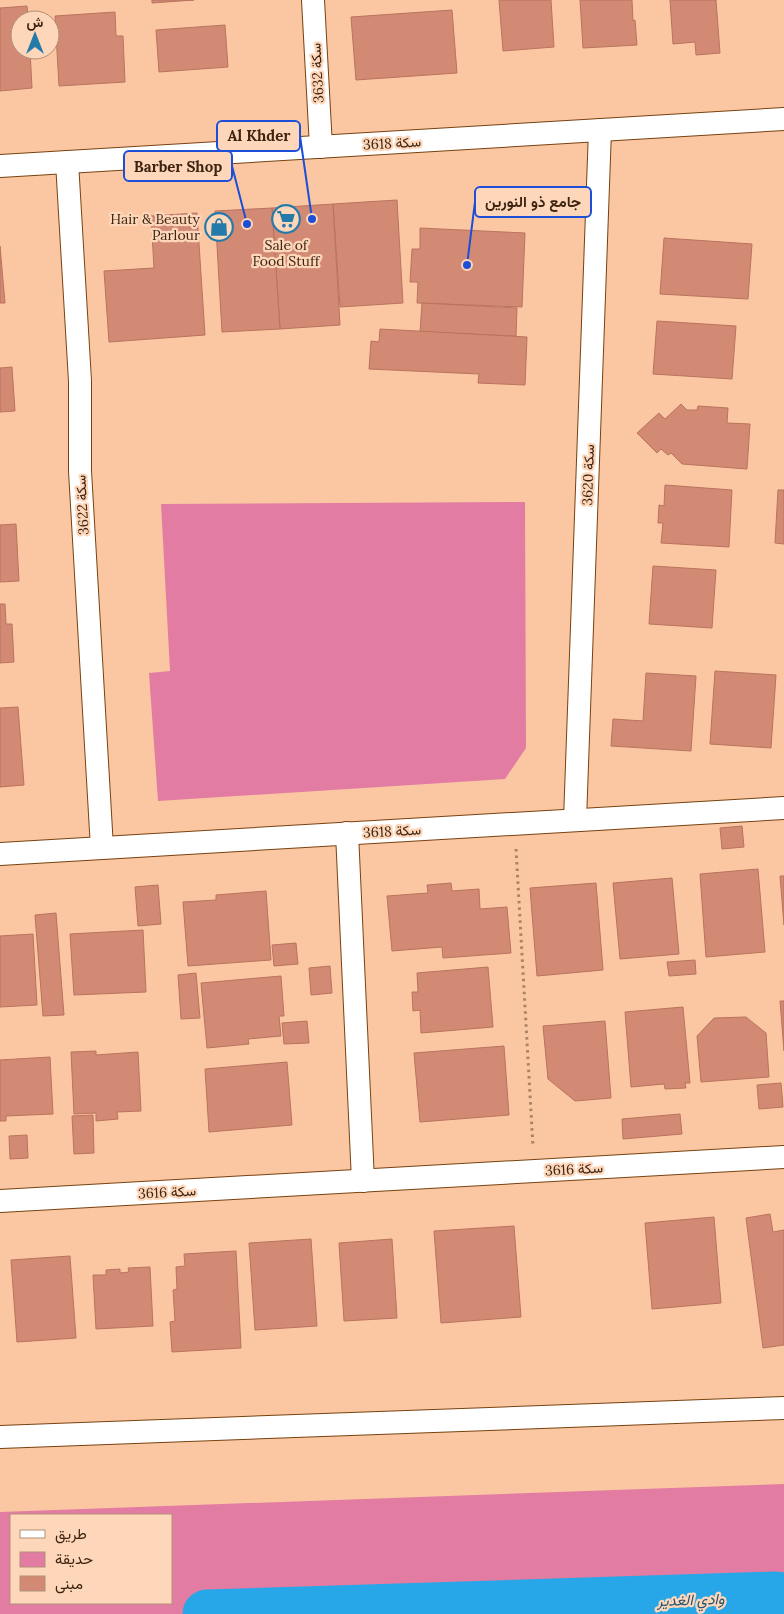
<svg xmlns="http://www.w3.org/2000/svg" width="784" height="1614" viewBox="0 0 784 1614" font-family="Lora,Vazirmatn,serif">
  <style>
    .green { fill: #e37ca2; fill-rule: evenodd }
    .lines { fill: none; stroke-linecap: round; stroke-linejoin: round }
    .river { stroke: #27a7e8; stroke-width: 49 }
    .building { fill: #d28a74; stroke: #ba735e }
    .street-casing { stroke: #784210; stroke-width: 24 }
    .path { stroke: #aa8265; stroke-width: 3; stroke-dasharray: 2.5 4; stroke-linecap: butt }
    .street { stroke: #fff; stroke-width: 22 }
    .labels { text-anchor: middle; stroke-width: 4.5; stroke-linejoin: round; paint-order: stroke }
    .street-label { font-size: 14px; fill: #3c2411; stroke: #fed7bb }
    .poi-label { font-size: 14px; fill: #3c2411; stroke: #fed7bb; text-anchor: end }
    .water-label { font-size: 15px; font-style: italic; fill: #255470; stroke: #fed7bb }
    .leader { fill: none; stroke: #1d4ed8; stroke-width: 2 }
    .callout-dot { fill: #1d4ed8; stroke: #fed7bb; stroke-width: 2 }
    .callout { fill: #fed7bb; stroke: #1d4ed8; stroke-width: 2 }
    .callout-label { font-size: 15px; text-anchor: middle; font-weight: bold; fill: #3c2411 }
  </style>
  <rect width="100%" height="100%" fill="#fac7a2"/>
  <g class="green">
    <polygon points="525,502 526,748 505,779 158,801 149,673 170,671 161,504"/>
    <path d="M 784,1484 L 784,1614 L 0,1614 L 0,1512 ZM 11,1515 L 171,1515 L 171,1603 L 11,1603 Z"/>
  </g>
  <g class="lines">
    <polyline class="river" points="207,1614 775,1596 784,1597"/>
  </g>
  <g class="building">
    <polygon points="152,0 194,0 152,3"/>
    <polygon points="499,0 551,0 554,47 503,51"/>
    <polygon points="580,0 632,0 633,21 635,20 637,45 583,48"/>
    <polygon points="670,0 716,0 720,53 696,55 695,42 673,44"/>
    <polygon points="27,6 28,20 20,20 20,50 30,50 32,88 0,91 0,8"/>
    <polygon points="452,10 457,73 356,80 351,17"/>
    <polygon points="115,12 116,36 123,36 125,82 59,86 55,16"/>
    <polygon points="225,25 228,67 159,72 156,30"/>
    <polygon points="397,200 403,303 340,307 333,204"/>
    <polygon points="333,204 340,325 280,329 272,208"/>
    <polygon points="272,208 280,329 222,332 215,211"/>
    <polygon points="197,213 205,335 109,342 104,271 154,268 151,216"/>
    <polygon points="420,228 525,233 522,307 417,303 418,282 410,282 412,249 420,249"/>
    <polygon points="664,238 752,244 748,299 660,294"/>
    <polygon points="0,246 5,303 0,303"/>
    <polygon points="422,303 517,308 516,336 420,332"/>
    <polygon points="657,321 736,326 732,379 653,374"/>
    <polygon points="380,329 527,337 525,385 478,383 479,374 369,369 371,341 379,342"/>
    <polygon points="12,367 15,411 0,412 0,368"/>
    <polygon points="681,404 687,410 697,410 698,406 728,408 727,423 750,424 747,469 682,464 671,453 668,455 661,449 657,453 637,433 659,413 665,419"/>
    <polygon points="665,485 732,490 729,547 661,543 663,523 658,523 659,505 664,506"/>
    <polygon points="778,490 784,490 784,544 775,543"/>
    <polygon points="16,524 19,581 0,582 0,525"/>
    <polygon points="653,566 716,570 712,628 649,624"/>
    <polygon points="0,604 5,604 6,624 12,624 14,662 0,663"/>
    <polygon points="715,671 776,675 771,748 710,744"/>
    <polygon points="646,673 696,676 691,751 611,746 613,719 643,721"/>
    <polygon points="18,707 24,785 0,787 0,708"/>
    <polygon points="742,826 744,847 722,849 720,828"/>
    <polygon points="758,869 765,952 706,957 700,874"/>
    <polygon points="780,876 784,876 784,925"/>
    <polygon points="672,878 679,954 620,959 613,883"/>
    <polygon points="451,883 452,891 479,889 480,909 507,907 511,953 443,958 442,947 392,951 387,896 428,893 427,885"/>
    <polygon points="596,883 603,970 537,976 530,888"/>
    <polygon points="158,885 161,924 138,926 135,887"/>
    <polygon points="266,891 271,960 188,966 183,902 216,900 216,895"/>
    <polygon points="56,913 64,1015 43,1016 35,915"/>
    <polygon points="143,930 146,992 74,995 70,934"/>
    <polygon points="33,934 37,1005 0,1007 0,936"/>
    <polygon points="296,943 298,964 274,966 272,945"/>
    <polygon points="695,960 696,974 669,976 667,962"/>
    <polygon points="330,966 332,993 311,995 309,968"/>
    <polygon points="488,967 493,1027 421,1033 420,1010 413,1011 412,992 418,992 417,973"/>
    <polygon points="196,973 200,1018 181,1019 178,975"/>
    <polygon points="281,976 284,1016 279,1016 281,1036 248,1039 249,1044 207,1048 201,983"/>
    <polygon points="780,1001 784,1001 784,1051"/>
    <polygon points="683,1007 690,1083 685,1083 686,1088 665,1089 664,1084 631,1087 625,1012"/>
    <polygon points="746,1017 766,1033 769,1077 701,1082 697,1036 714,1018"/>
    <polygon points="307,1021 309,1043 284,1044 282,1023"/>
    <polygon points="605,1021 611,1098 575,1101 548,1079 543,1026"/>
    <polygon points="504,1046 509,1115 420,1122 414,1053"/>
    <polygon points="96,1051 96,1055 138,1052 141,1111 117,1112 118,1119 96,1121 96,1113 74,1114 71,1052"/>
    <polygon points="50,1057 53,1114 6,1116 6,1121 0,1121 0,1060"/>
    <polygon points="287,1062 292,1125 209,1132 205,1069"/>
    <polygon points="781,1083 783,1107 759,1109 757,1085"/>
    <polygon points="680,1114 682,1134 623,1139 622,1119"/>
    <polygon points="93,1115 94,1153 74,1154 72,1116"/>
    <polygon points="27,1135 28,1158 10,1159 9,1136"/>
    <polygon points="770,1214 773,1232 784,1230 784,1345 763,1348 746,1218"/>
    <polygon points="714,1217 721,1303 652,1309 645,1223"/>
    <polygon points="514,1226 521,1317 441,1323 434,1231"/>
    <polygon points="311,1239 317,1326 255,1330 249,1243"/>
    <polygon points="392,1239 397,1318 344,1321 339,1243"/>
    <polygon points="236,1251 241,1348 172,1352 170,1322 175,1321 173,1290 177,1289 176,1267 185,1266 184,1254"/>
    <polygon points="70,1256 76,1338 17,1342 11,1260"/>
    <polygon points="150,1267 153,1326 96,1329 93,1275 106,1275 106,1270 120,1269 120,1273 129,1272 128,1268"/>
  </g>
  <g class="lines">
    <defs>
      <g id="street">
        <polyline points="313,0 321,147"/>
        <polyline points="67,162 80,381 80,471 102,848"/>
        <polyline points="0,166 784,119"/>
        <polyline points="575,820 600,130"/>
        <polyline points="347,833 363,1181"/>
        <polyline points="0,854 784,808"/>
        <polyline points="0,1201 784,1157"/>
        <polyline points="0,1437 784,1408"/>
      </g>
    </defs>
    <use href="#street" class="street-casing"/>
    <polyline class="path" points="516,849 533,1147"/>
    <use href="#street" class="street"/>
  </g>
  <defs>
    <symbol id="supermarket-ring" viewBox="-11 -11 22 22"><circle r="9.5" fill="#fed7bb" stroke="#247baa" stroke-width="1.5"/><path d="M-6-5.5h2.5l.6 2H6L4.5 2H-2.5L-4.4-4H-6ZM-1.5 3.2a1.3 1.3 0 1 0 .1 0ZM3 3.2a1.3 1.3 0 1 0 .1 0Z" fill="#247baa"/></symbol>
    <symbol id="shop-ring" viewBox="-11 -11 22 22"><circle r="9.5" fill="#fed7bb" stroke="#247baa" stroke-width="1.5"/><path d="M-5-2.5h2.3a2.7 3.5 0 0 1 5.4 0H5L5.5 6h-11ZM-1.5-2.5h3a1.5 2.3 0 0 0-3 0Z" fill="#247baa"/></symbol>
  </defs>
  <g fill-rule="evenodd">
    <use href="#supermarket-ring" x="270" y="203" width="32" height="32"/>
    <use href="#shop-ring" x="203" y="211" width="32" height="32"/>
  </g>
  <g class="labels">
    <g class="street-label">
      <text transform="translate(317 73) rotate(-93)" y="5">سكة 3632</text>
      <text transform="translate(392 143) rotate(-3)" y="5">سكة 3618</text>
      <text transform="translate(588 475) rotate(-88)" y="5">سكة 3620</text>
      <text transform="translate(82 505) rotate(-93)" y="5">سكة 3622</text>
      <text transform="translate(392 831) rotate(-3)" y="5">سكة 3618</text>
      <text transform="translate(574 1169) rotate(-3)" y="5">سكة 3616</text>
      <text transform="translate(167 1192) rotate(-3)" y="5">سكة 3616</text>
    </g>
    <g class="poi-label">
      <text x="200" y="224">Hair &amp; Beauty<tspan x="200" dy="16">Parlour</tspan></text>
      <text x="286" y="250" text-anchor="middle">Sale of<tspan x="286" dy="16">Food Stuff</tspan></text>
    </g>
    <g class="water-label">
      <text transform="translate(691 1600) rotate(-2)" y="5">وادي الغدير</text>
    </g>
  </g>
  <path class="leader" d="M312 219L300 136M247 224L232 166M467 265L475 202"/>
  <g class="callout-dot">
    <circle cx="312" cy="219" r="5"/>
    <circle cx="247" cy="224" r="5"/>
    <circle cx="467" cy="265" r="5"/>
  </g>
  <g class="callout">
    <rect x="217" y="121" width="83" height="30" rx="5"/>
    <rect x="124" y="151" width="108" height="30" rx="5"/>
    <rect x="475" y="187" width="116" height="30" rx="5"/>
  </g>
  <g class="callout-label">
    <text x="259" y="141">Al Khder</text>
    <text x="178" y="172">Barber Shop</text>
    <text x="533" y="207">جامع ذو النورين</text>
  </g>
  <rect x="10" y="1514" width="162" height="90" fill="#fed7bb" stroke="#b08f77"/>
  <rect x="20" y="1530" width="25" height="8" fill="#ffffff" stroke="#b08f77"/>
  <text x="55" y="1539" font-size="15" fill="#3c2411">طريق</text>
  <rect x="20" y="1552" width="25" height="15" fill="#e37ca2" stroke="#b08f77"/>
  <text x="55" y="1564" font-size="15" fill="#3c2411">حديقة</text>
  <rect x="20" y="1576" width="25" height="15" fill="#d28a74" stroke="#b08f77"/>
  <text x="55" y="1589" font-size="15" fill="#3c2411">مبنى</text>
  <g transform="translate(35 35)"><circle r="24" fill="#fed7bb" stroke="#b08f77"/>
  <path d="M0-4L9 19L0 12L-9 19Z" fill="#247baa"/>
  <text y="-8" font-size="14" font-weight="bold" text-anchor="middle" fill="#3c2411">ش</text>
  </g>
</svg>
